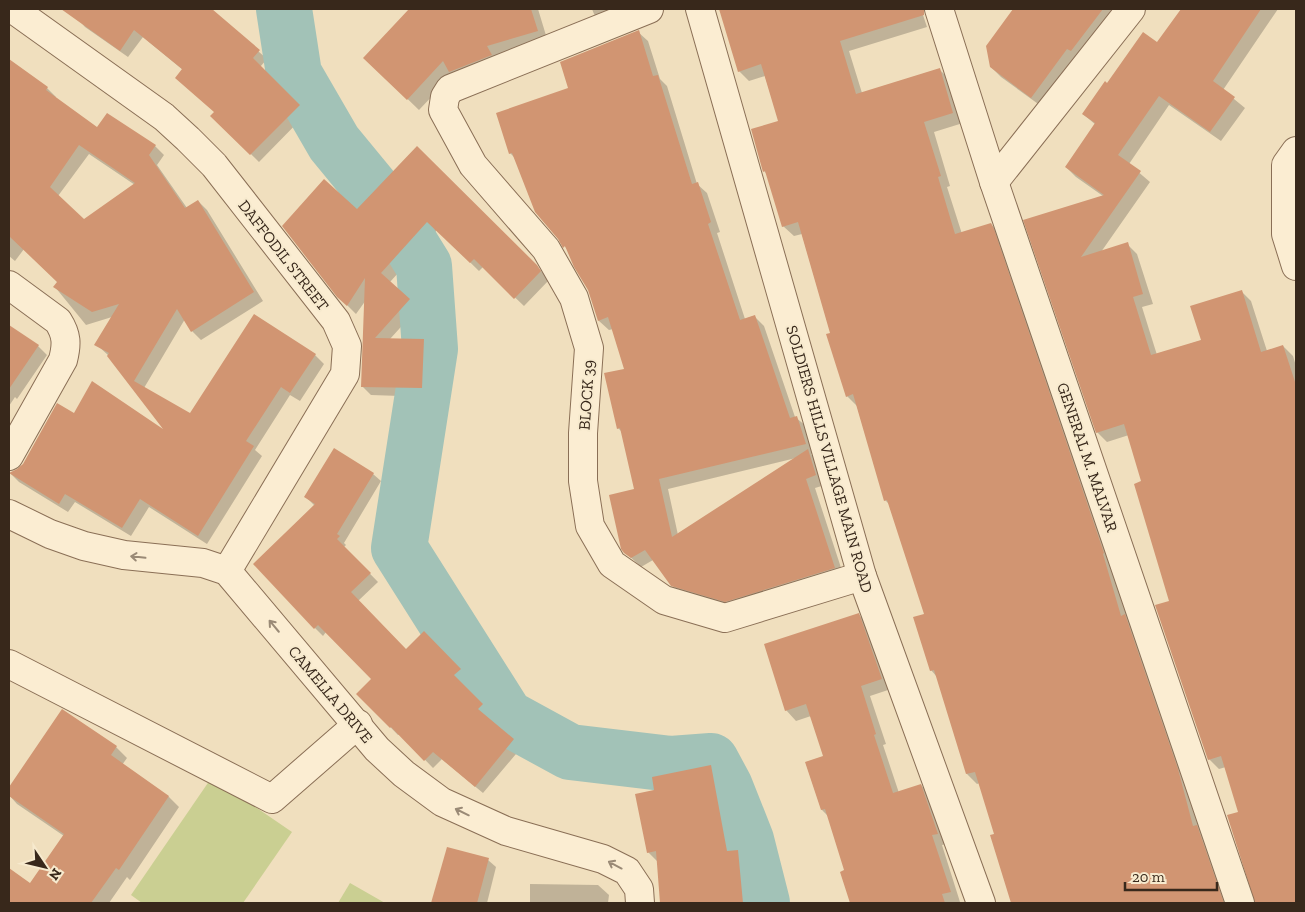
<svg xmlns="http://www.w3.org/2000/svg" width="1305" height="912" viewBox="0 0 1305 912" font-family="'Zilla Slab',serif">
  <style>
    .park { fill: #cacf92 }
    .shadow { fill: #0003; fill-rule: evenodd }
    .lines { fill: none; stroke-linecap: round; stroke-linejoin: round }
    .river { stroke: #a2c2b7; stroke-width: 56 }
    .building { fill: #d19572; fill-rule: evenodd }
    .minor-casing { stroke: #8a6f56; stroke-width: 30 }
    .minor { stroke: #fbedd2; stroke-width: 28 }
    .oneway { stroke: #9a8a76 }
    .labels { text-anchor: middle; stroke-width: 4; stroke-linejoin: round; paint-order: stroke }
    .street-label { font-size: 16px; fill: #38281b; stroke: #f7eace }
  </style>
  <rect width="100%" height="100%" fill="#f0dfbe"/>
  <g class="park">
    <polygon points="212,777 292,832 243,903 142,903 131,895"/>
    <polygon points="350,883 385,903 338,903"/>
  </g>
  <g class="shadow">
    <polygon points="85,9 211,9 267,59 260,67 307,113 259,162 212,116 215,112 183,70 143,37 128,57 85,27 78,19"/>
    <polygon points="411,9 538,9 548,42 453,74 419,110 365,58"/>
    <polygon points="592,9 650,9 605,26 594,14"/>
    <polygon points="720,9 921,9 927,27 849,51 862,93 939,69 949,79 963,123 934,132 950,186 947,187 962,234 991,224 1001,235 1229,903 1012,903 991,836 995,834 980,783 977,784 967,774 937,677 931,670 925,614 889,504 885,500 857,406 847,396 831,334 802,234 794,236 783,226 768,175 764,171 779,121 765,76 749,81 739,71"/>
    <polygon points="1014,9 1128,9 1041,106 1001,77 991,67"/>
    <polygon points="1182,9 1278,9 1223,90 1245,108 1221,141 1169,105 1129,164 1150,182 1101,252 1127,244 1137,254 1153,304 1142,307 1157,355 1202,340 1241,291 1251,301 1267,351 1283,346 1293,356 1296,366 1296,903 1256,903 1240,813 1226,767 1219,769 1209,759 1143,482 1129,435 1107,442 1097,432 1025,221 1103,196 1076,177 1066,167 1096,125 1083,114 1108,85 1158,44"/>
    <path d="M 638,32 L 648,41 L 660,79 L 667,86 L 697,184 L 707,193 L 720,232 L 717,233 L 745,319 L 754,316 L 764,326 L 795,417 L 806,426 L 815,453 L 811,454 L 817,460 L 825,485 L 815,488 L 844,577 L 735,611 L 682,595 L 672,585 L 653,560 L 641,567 L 625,552 L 636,490 L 622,432 L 618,428 L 625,370 L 613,329 L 609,330 L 599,321 L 589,290 L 569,252 L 559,238 L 515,158 L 510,153 L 570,89 ZM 796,458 L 678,535 L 668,489 Z"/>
    <path d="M 9,60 L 47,88 L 56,97 L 55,98 L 98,129 L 155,146 L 164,155 L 157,165 L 187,208 L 198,201 L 207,210 L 263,301 L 201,340 L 192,331 L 185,319 L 144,388 L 190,415 L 315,355 L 324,364 L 300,401 L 290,395 L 255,450 L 262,456 L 207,544 L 149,507 L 131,536 L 75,502 L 68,512 L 19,482 L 11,474 L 18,470 L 74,415 L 168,433 L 109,356 L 96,344 L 112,317 L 86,325 L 55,287 L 59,283 L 24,249 L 15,261 L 9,256 ZM 89,154 L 135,185 L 84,221 L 58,196 Z"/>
    <polygon points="417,147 546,276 549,280 524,306 483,267 479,271 437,230 390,282 418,308 390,339 424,340 432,349 430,397 371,395 362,386 366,300 356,314 347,305 357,210"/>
    <polygon points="9,326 38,346 47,355 17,399 15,397 9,406"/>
    <polygon points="373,474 381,481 344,543 346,545 344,547 378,582 358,601 406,651 424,633 468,678 461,684 489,713 486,717 521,748 483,793 442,759 433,768 400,734 398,735 358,694 373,679 326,632 323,636 315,628 315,506 306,497"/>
    <polygon points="859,615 869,625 891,689 870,696 886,744 883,745 899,793 921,785 931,796 947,844 942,845 960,902 955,903 851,903 841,873 846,871 828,816 822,810 806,763 824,757 811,716 796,721 786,710"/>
    <polygon points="63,711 116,747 127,758 122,765 169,797 179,807 130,880 127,877 109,903 9,903 9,870 31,885 64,836 17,804 9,795 9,789"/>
    <polygon points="711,767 722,778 735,851 738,851 749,862 752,903 661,903 658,862 648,852 655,791"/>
    <polygon points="448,849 488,860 496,867 487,903 433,903"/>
    <polygon points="530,884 598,885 609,895 608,903 530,903"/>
  </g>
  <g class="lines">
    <polyline class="river" points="284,9 294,74 334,143 390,211 424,266 430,349 399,548 506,717 570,752 671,764 711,761 725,787 746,840 762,903"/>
  </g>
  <g class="building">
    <polygon points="61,9 212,9 260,50 253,58 300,105 250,155 210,116 214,112 175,78 182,69 134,30 120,51"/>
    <polygon points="409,9 531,9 538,31 487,46 492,55 449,72 443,61 407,100 363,58"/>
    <polygon points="719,9 924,9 924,15 840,41 856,94 940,68 953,113 924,122 941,176 938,177 955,234 991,223 994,229 1104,553 1103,554 1121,616 1125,614 1178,769 1193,826 1197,825 1224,903 1011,903 990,835 994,834 975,772 966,774 934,670 930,671 913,617 924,614 887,500 884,501 853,394 846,397 826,334 830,333 798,222 782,227 765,171 763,172 751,129 778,121 761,64 738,72"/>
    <polygon points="1013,9 1103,9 1071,51 1067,49 1031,98 990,67 986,46"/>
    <polygon points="1181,9 1261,9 1213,81 1235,97 1210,132 1159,96 1118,155 1141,171 1081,257 1128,242 1143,294 1133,297 1151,355 1201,340 1190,306 1242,290 1261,352 1283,345 1296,385 1296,903 1255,903 1227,815 1238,812 1221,756 1208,760 1155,605 1169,601 1134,484 1141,481 1124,424 1096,433 1023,220 1104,195 1065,167 1095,123 1082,114 1105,81 1107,83 1143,32 1157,42"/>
    <polygon points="639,30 653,76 658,75 692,184 698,182 711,222 708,224 740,320 755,315 790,418 797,416 806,444 659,479 672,537 808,449 816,475 806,479 835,568 725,602 671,586 645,550 631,558 624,553 621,549 609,495 634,489 620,428 617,429 604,373 624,369 608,317 598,321 588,290 574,267 565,246 563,248 558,239 535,212 512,153 509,154 496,113 568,88 560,62"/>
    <path d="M 9,59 L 48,87 L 46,90 L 97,127 L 107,113 L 156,145 L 149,155 L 185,208 L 198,200 L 254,292 L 191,332 L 177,309 L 134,381 L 190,413 L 254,314 L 316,354 L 290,393 L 281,387 L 246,441 L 254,446 L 198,536 L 140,499 L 122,528 L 65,494 L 59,504 L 9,473 L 17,469 L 23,464 L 57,403 L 74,413 L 92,381 L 163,429 L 107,356 L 109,353 L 94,345 L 119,304 L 92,312 L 53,287 L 57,282 L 9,236 ZM 79,145 L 135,183 L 84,219 L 50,187 Z"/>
    <polygon points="417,146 537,265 541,271 514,299 474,259 470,263 427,222 381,273 410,299 375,338 424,339 422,388 361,387 365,278 347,306 337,297 282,226 324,179 357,209"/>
    <polygon points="9,325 39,345 9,389"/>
    <polygon points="334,448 374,473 337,534 340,536 337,539 371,573 351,592 406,649 424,631 461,669 454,675 483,704 478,709 514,739 475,787 433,752 424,761 391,727 390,728 356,694 371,679 318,625 314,629 253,564 315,504 304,497"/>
    <polygon points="859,613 882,679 861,686 876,734 874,735 893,793 921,784 938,834 932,835 951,892 942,894 945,903 850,903 840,872 844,870 825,809 821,810 805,762 823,756 806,704 785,711 764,644"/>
    <polygon points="62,709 117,746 111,755 169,796 119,870 116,868 91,903 9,903 9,868 30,883 64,834 9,796 9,787"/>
    <polygon points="711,765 727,851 738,850 743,903 660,903 656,851 647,853 635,794 654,790 652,777"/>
    <polygon points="447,847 489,858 477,903 431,903"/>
  </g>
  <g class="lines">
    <defs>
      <g id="minor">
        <polyline points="13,9 164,117 188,139 214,165 336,321 347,346 345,374 227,571"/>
        <polyline points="649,9 450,89 445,97 443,110 473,165 546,249 574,298 589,348 583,433 583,481 590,526 612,564 664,600 725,618 862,576"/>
        <polyline points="700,9 862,576 981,903"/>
        <polyline points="939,9 994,182 1240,903"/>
        <polyline points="1296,151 1286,165 1286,234 1296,266"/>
        <polyline points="994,182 1131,9"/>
        <path d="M 9,285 L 58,321 C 67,335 67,344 63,360 L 9,456"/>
        <polyline points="9,514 50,534 84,546 124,555 203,563 227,571 377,749 404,774 442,802 506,831 603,859 627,871 639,889 640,903"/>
        <polyline points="9,664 272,799 358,724"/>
      </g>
    </defs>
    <use href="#minor" class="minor-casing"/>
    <use href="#minor" class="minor"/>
  </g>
  <defs><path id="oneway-shaft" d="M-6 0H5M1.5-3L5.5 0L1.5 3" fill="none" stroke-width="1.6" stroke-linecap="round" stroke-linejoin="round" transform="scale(1.25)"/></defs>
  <g class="oneway">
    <use href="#oneway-shaft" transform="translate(138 557) rotate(-174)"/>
    <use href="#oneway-shaft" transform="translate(274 626) rotate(-130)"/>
    <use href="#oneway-shaft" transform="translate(462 812) rotate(-154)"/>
    <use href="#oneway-shaft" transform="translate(615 865) rotate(-152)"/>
  </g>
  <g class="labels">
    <g class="street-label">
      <text transform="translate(284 255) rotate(52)" y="6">DAFFODIL STREET</text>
      <text transform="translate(586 395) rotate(-86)" y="6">BLOCK 39</text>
      <text transform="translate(1088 457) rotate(71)" y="6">GENERAL M. MALVAR</text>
      <text transform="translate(830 459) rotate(74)" y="6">SOLDIERS HILLS VILLAGE MAIN ROAD</text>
      <text transform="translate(331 694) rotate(50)" y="6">CAMELLA DRIVE</text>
    </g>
  </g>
  <rect width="1305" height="912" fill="none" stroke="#38281b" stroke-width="20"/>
  <g transform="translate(45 867) rotate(125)" stroke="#f7eace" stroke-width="4" paint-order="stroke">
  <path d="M0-4L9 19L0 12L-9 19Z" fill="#38281b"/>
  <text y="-8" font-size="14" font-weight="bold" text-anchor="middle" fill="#38281b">N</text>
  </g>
  <path d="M1125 882v8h92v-8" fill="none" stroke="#38281b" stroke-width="2.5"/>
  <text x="1132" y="882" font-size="15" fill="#38281b" stroke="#f7eace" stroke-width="4" paint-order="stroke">20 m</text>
</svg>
